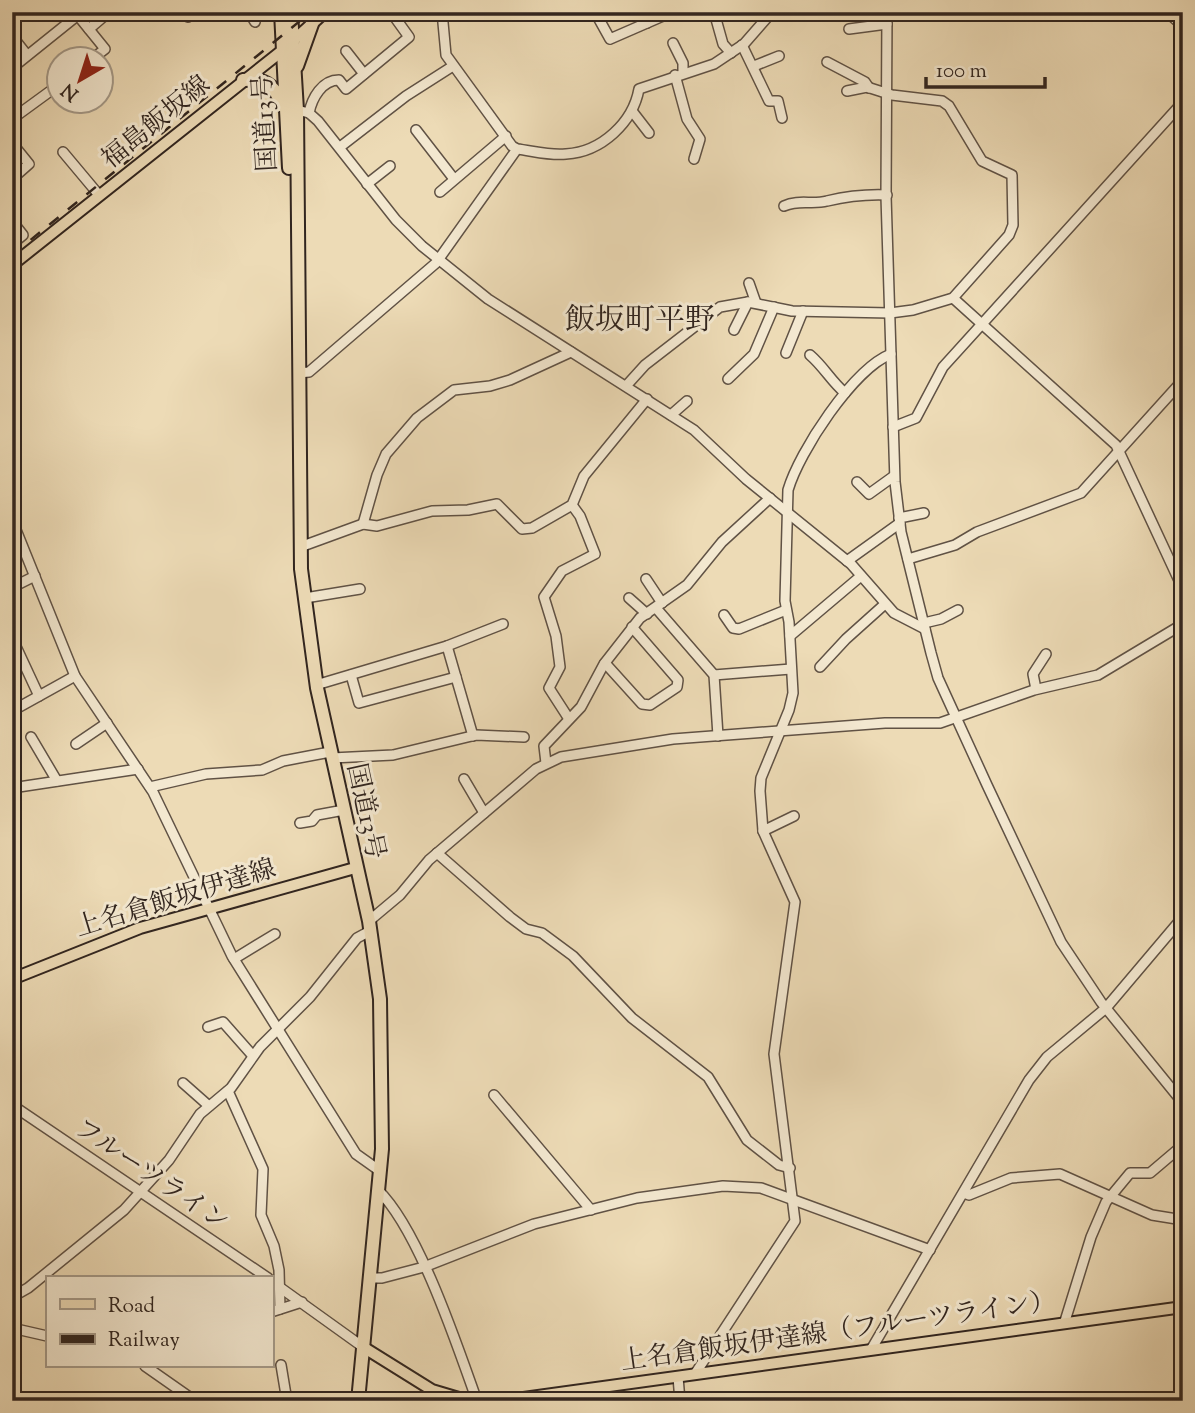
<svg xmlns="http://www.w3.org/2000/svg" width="1195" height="1413" viewBox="0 0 1195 1413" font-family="'Sorts Mill Goudy','Noto Serif JP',serif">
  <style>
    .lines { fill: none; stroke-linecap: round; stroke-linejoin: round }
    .minor-casing { stroke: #605245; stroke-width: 12 }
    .major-casing { stroke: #31251f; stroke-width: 14 }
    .highway-casing { stroke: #31251f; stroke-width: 16 }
    .minor { stroke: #f3e8d0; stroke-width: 9 }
    .major { stroke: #eddbb6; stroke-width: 10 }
    .highway { stroke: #eddbb6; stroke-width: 12 }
    .rail { stroke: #31251f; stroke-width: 2.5; stroke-dasharray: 12 12; stroke-linecap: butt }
    .labels { text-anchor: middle; stroke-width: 6; stroke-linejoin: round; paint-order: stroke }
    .street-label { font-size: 26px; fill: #31251f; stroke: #f3e8d0 }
    .quarter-label { font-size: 30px; fill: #31251f; stroke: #f3e8d0 }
  </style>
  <rect width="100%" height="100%" fill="#eddbb6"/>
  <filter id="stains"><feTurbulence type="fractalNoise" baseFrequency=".00286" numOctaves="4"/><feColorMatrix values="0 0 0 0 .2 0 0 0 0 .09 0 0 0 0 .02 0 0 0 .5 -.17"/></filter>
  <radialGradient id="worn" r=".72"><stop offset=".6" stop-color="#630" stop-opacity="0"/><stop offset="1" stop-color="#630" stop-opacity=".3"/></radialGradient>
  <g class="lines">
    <defs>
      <g id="minor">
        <polyline points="75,12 105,49 91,60"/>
        <polyline points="184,12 188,17 194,12"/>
        <polyline points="249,12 255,22"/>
        <path d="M 442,12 L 446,55 L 512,146 L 517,149 C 533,151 551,156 566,154 C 602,152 633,122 639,89 L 714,64 L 744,44 L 772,12"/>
        <polyline points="595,12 610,39 672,12"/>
        <polyline points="642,12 647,23"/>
        <polyline points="714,12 723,44 731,53"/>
        <polyline points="887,12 886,196 895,482 901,532 931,653 938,678 987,785 1061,942 1101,1002 1183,1103"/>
        <polyline points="1167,12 1183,26"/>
        <polyline points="89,29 109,12"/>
        <polyline points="849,29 887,24"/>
        <polyline points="12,36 27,55"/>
        <polyline points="673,43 683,63 683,73"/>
        <polyline points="742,45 769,101 778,101 782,118"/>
        <polyline points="346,51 364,74"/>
        <polyline points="827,62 865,82 869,88"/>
        <polyline points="754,66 779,56"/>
        <polyline points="12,68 78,15"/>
        <polyline points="675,75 687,119 700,139 694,159"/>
        <polyline points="297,110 309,113 318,121 396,220 422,246 488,299 694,430 746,479 851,564 894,613 925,629"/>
        <polyline points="632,111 649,133"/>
        <path d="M 309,113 C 312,98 322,80 339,80 L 346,89 L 409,37 L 391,12"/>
        <polyline points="12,119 60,84"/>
        <polyline points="416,130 454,179"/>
        <polyline points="12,143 29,164 12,179"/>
        <polyline points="340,147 406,96 453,66"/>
        <polyline points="63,152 99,195"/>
        <polyline points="367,184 390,166"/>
        <polyline points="440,192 506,136"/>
        <path d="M 784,206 C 799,199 812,205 827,201 C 848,196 864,194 887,195"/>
        <polyline points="12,221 23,235 12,244"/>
        <polyline points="749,283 756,303"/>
        <polyline points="953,298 1116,445 1183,589"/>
        <polyline points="734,330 748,302"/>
        <polyline points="786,353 803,311"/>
        <path d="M 810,355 C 824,367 831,381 845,393"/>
        <polyline points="299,373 309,372 436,263 517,149"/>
        <polyline points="728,379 754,354 774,307"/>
        <polyline points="626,386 645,365 720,307 748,302 792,311 890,313 913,310 953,298 1009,235 1013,225 1012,175 982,161 949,106 942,101 892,95 867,87 847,91"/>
        <polyline points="671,415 687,401"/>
        <polyline points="893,427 916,418 943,367 1183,102"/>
        <polyline points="857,482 869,494 894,476"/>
        <polyline points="899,518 924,513"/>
        <polyline points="12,520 75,676 153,792 232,956 356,1154 380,1171"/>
        <polyline points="363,524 377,475 386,454 417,418 454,390 490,386 510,380 571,352"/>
        <polyline points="300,547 363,524 377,526 432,511 468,510 497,504 522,529 532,528 572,505 584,476 647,399"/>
        <polyline points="908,559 955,545 977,532 1081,493 1183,380"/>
        <polyline points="847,561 900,523"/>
        <polyline points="646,579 662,603"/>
        <polyline points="19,584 35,576"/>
        <polyline points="305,598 360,589"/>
        <polyline points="629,598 647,614"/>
        <polyline points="656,608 714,675 718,736"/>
        <polyline points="724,615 733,628 739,629 786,610"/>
        <polyline points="924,623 941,619 958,610"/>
        <polyline points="790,636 861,576"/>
        <polyline points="12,638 39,696"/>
        <polyline points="447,646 473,736"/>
        <polyline points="605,663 642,704 650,705 677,687 678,680 632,627"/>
        <polyline points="820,667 846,639 885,604"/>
        <polyline points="351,675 359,703 456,677"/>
        <polyline points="714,675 791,669"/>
        <polyline points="316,685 447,646 503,624"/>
        <polyline points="1036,689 1033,674 1046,654"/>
        <polyline points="12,711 75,676"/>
        <polyline points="569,719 549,688 560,667 556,636 544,597 562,571 595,554 580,516 572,505"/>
        <polyline points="31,737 57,781"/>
        <polyline points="76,744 107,723"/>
        <polyline points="332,758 393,755 476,735 524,737"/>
        <polyline points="546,763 544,746 581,707 604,664 640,618 687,585 722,542 770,498"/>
        <polyline points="464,779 484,813"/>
        <polyline points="150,787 206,774 262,770 283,761 330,752"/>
        <polyline points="12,788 138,769"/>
        <polyline points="300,823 312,821 317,815 344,810"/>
        <polyline points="763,831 794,816"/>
        <polyline points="437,853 510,917 526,929 542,933 573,956 632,1018 708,1077 747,1140 779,1165 790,1168"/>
        <polyline points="369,921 400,895 429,860 536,769 561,757 673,739 885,723 940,723 1034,690 1098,675 1183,624"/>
        <polyline points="234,959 275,934"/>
        <polyline points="208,1027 223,1022 253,1056"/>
        <polyline points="183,1083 209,1106"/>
        <polyline points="228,1091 263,1169 261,1215 274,1246 279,1270 280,1309"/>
        <polyline points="494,1095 591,1210"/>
        <polyline points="12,1105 268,1278"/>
        <path d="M 378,1190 C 419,1230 457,1345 477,1401"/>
        <polyline points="964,1193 969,1195 1011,1178 1060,1174 1152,1215 1183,1220"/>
        <polyline points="370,1278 382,1278 424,1267 534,1224 637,1198 723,1186 761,1188 930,1250"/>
        <polyline points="278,1286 363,1347"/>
        <polyline points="12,1297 28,1288 124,1210 169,1160 200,1114 231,1088 260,1047 310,997 357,938 370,931"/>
        <polyline points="271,1312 302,1302"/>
        <polyline points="1065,1321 1091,1237 1106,1202 1130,1173 1150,1173 1183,1145"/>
        <polyline points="12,1328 47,1336"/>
        <polyline points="872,1348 1029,1080 1047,1057 1106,1008 1183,917"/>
        <polyline points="281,1365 287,1401"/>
        <polyline points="145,1366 195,1401"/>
        <path d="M 695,1374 L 795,1221 L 774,1054 L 795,902 L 763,831 L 760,791 L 761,778 L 789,710 L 793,693 L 789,622 L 785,601 L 788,490 C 799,452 853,369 891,354"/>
        <polyline points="678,1377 680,1401"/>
      </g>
      <g id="major">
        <polyline points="12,265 283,50 325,12"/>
        <polyline points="12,979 140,928 355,868"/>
        <polyline points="363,1347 432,1390 469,1401"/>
        <polyline points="501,1401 1183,1307"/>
      </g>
      <g id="highway">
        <polyline points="281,12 289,168"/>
        <polyline points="291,12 297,110 301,569 317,688 369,921 380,999 382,1149 358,1401"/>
        <polyline points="297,66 312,24"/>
        <path d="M 243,80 C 263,78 276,85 281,105"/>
      </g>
    </defs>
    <use href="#minor" class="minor-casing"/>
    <use href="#major" class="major-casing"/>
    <use href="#highway" class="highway-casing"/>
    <use href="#minor" class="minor"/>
    <use href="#major" class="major"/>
    <use href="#highway" class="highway"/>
    <polyline class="rail" points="12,255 311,12"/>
  </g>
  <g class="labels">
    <g class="street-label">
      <text transform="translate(155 121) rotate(-39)" y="9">福島飯坂線</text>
      <text transform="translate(264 123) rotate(-93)" y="9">国道13号</text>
      <text transform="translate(367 811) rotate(78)" y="9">国道13号</text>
      <text transform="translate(175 897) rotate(-17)" y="9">上名倉飯坂伊達線</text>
      <text transform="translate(152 1174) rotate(34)" y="9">フルーツライン</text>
      <text transform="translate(838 1330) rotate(-8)" y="9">上名倉飯坂伊達線（フルーツライン）</text>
    </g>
    <g class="quarter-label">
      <text x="640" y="329">飯坂町平野</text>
    </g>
  </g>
  <rect width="1195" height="1413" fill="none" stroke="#eddbb6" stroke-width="42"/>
  <rect x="14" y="14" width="1167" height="1385" fill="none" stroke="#31251f" stroke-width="3.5"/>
  <rect x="21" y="21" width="1153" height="1371" fill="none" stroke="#31251f" stroke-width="2"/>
  <rect x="46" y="1276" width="228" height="91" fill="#f3e8d0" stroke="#a59a89" stroke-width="2"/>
  <rect x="60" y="1299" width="35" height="10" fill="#eddbb6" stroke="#a59a89" stroke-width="2"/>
  <text x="108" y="1312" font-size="21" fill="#31251f">Road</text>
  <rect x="60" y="1334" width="35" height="10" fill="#31251f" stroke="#a59a89" stroke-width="2"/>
  <text x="108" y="1346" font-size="21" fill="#31251f">Railway</text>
  <g transform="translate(80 80) rotate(219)"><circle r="33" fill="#f3e8d0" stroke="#a59a89" stroke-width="2"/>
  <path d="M0-5L12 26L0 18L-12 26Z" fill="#8f2418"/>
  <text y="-10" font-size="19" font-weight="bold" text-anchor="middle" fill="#31251f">N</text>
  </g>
  <path d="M926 77v10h119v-10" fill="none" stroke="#31251f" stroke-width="3.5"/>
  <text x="936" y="77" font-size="21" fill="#31251f" stroke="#f3e8d0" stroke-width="5" paint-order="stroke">100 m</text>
  <rect width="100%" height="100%" filter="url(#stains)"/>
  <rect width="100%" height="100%" fill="url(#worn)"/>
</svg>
